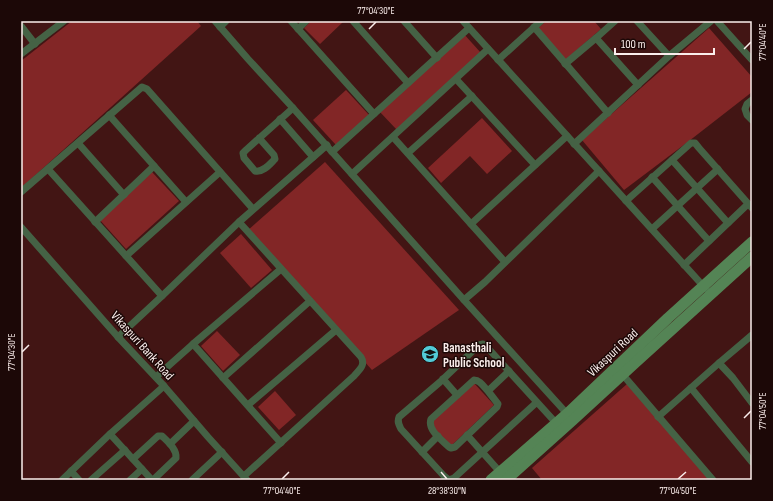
<svg xmlns="http://www.w3.org/2000/svg" width="773" height="501" viewBox="0 0 773 501" font-family="'Sofia Sans Condensed',sans-serif">
  <style>
    .green { fill: #822626 }
    .lines { fill: none; stroke-linecap: round; stroke-linejoin: round }
    .street { stroke: #456245; stroke-width: 7 }
    .secondary { stroke: #548455; stroke-width: 11 }
    .ticks { fill: none; stroke: #fbeeec; stroke-width: 1.5 }
    .labels { text-anchor: middle; stroke-width: 3; stroke-linejoin: round; paint-order: stroke }
    .street-label { font-size: 13px; fill: #fbeeec; stroke: #1c0807 }
    .poi-label { font-size: 13px; font-weight: bold; fill: #fbeeec; stroke: #1c0807; text-anchor: start }
    .neatline { fill: none; stroke: #fbeeec; stroke-width: 1.5 }
    .ticks-label { font-size: 10px; text-anchor: middle; fill: #fbeeec }
  </style>
  <rect width="100%" height="100%" fill="#421514"/>
  <g class="green">
    <polygon points="72,21 197,21 201,26 21,188 21,61"/>
    <polygon points="311,21 344,21 320,44 304,28"/>
    <polygon points="546,21 594,21 601,29 564,61 536,30"/>
    <polygon points="709,28 752,77 752,92 689,141 624,190 582,140"/>
    <polygon points="463,33 481,53 397,130 379,111"/>
    <polygon points="346,90 369,115 336,145 313,120"/>
    <polygon points="482,118 512,151 487,174 470,156 441,183 428,168"/>
    <polygon points="325,162 459,310 372,370 247,231"/>
    <polygon points="152,172 179,201 126,249 99,219"/>
    <polygon points="241,234 272,270 251,288 220,253"/>
    <polygon points="217,331 240,355 223,371 201,346"/>
    <polygon points="473,382 494,405 451,446 429,423"/>
    <polygon points="627,384 714,480 542,480 532,468"/>
    <polygon points="275,391 296,415 279,430 258,407"/>
  </g>
  <g class="lines">
    <g class="street">
      <polyline points="215,21 248,59 293,108 464,300 570,417"/>
      <polyline points="291,21 374,114"/>
      <polyline points="353,21 408,83"/>
      <polyline points="404,21 437,58"/>
      <polyline points="463,21 706,289"/>
      <polyline points="637,21 669,56"/>
      <polyline points="717,21 752,60"/>
      <polyline points="21,26 35,44"/>
      <polyline points="220,27 226,21"/>
      <polyline points="534,27 608,113"/>
      <polyline points="298,29 306,21"/>
      <polyline points="596,38 638,85"/>
      <polyline points="21,54 64,21"/>
      <polyline points="498,60 541,21"/>
      <polyline points="565,64 596,38 615,21"/>
      <polyline points="456,79 535,165"/>
      <polyline points="752,100 747,104 745,109 747,115 752,120"/>
      <polyline points="109,115 186,202"/>
      <polyline points="280,119 313,157"/>
      <polyline points="393,137 505,262"/>
      <path d="M 259,138 L 274,155 L 275,159 C 270,164 263,173 255,171 L 244,158 L 243,153 L 246,150 L 293,108"/>
      <polyline points="78,143 124,195"/>
      <polyline points="574,144 669,56 711,21"/>
      <polyline points="332,152 469,28"/>
      <polyline points="408,153 472,96"/>
      <polyline points="672,160 728,223"/>
      <polyline points="48,169 162,296"/>
      <polyline points="352,174 488,49"/>
      <polyline points="652,177 709,241"/>
      <polyline points="21,192 142,87 147,89 253,209"/>
      <polyline points="626,201 691,143 695,143 699,148 752,208"/>
      <polyline points="95,222 154,166"/>
      <path d="M 239,222 L 361,357 C 366,365 359,370 354,376 L 244,476"/>
      <polyline points="471,224 567,136"/>
      <polyline points="21,227 118,337 164,386 208,437 247,480"/>
      <polyline points="652,229 718,169"/>
      <polyline points="126,256 220,172"/>
      <polyline points="684,265 748,204"/>
      <polyline points="464,300 485,282 599,171"/>
      <polyline points="118,337 162,296 239,222 327,145"/>
      <polyline points="193,344 281,443"/>
      <polyline points="719,363 733,378 752,403"/>
      <polyline points="623,375 713,480"/>
      <polyline points="156,377 193,344 281,269"/>
      <polyline points="223,378 310,301"/>
      <polyline points="443,379 457,395"/>
      <polyline points="691,388 752,462"/>
      <path d="M 488,391 L 498,404 L 497,407 L 455,447 L 451,448 L 449,447 C 442,440 427,430 431,419 L 474,380 C 480,380 484,387 488,391 L 509,371"/>
      <path d="M 537,402 L 454,478 L 449,480 L 444,476 L 401,429 C 399,425 397,422 399,417 L 440,382 L 479,345 L 483,344 L 486,346 L 556,423"/>
      <polyline points="248,405 336,330"/>
      <polyline points="658,417 719,363 752,335"/>
      <polyline points="110,434 152,480"/>
      <polyline points="467,435 500,472"/>
      <polyline points="170,444 194,421"/>
      <polyline points="422,452 438,436"/>
      <path d="M 133,459 L 158,436 L 162,436 C 168,442 177,449 176,458 L 153,480"/>
      <polyline points="71,471 79,480"/>
      <polyline points="62,480 110,434 164,386"/>
      <polyline points="91,480 125,450"/>
      <polyline points="130,480 142,469"/>
      <polyline points="192,480 222,452"/>
    </g>
    <g class="secondary">
      <polyline points="491,480 567,414 668,318 752,242"/>
      <polyline points="506,480 573,420 635,363 752,257"/>
    </g>
  </g>
  <path class="ticks" d="M 369,29 L 376,22M 744,49 L 751,42M 22,352 L 29,345M 744,418 L 751,411M 441,472 L 447,479M 282,479 L 289,472M 678,479 L 686,472"/>
  <defs>
    <symbol id="school-disc" viewBox="-11 -11 22 22"><circle r="9.5" fill="#52cbd8" stroke="#1c0807"/><path d="M0-5L7-2L0 1L-7-2ZM-4 1L0 2.5L4 1V4Q0 6-4 4Z" fill="#111"/></symbol>
  </defs>
  <g fill-rule="evenodd">
    <use href="#school-disc" x="420" y="344" width="20" height="20"/>
  </g>
  <g class="labels">
    <g class="street-label">
      <text transform="translate(143 345) rotate(48)" y="5">Vikaspuri Bank Road</text>
      <text transform="translate(612 352) rotate(-43)" y="5">Vikaspuri Road</text>
    </g>
    <g class="poi-label">
      <text x="443" y="352">Banasthali<tspan x="443" dy="15">Public School</tspan></text>
    </g>
  </g>
  <rect width="773" height="501" fill="none" stroke="#1c0807" stroke-width="44"/>
  <path d="M615 48v6h99v-6" fill="none" stroke="#fbeeec" stroke-width="2"/>
  <text x="621" y="48" font-size="12" fill="#fbeeec" stroke="#1c0807" stroke-width="3" paint-order="stroke">100 m</text>
  <rect x="22" y="22" width="729" height="457" class="neatline"/>
  <g class="ticks-label">
    <text x="376" y="14">77°04'30"E</text>
    <text transform="translate(762 42) rotate(-90)" y="4">77°04'40"E</text>
    <text transform="translate(11 352) rotate(-90)" y="4">77°04'30"E</text>
    <text transform="translate(762 411) rotate(-90)" y="4">77°04'50"E</text>
    <text x="282" y="494">77°04'40"E</text>
    <text x="447" y="494">28°38'30"N</text>
    <text x="678" y="494">77°04'50"E</text>
  </g>
</svg>
